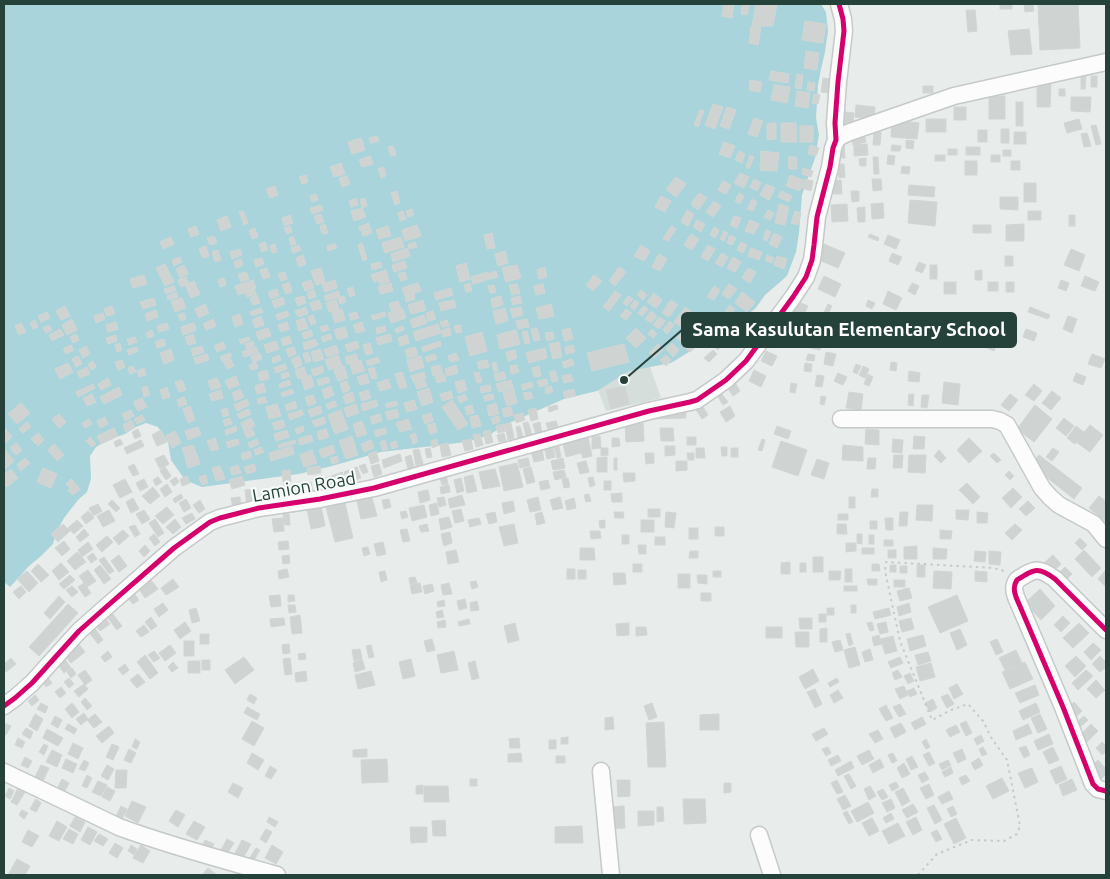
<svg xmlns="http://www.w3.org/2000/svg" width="1110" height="879" viewBox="0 0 1110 879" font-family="Ubuntu,sans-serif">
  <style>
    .built { fill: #d6dedb }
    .water { fill: #a9d4db }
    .building { fill: #cfd4d2; stroke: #d1d6d4 }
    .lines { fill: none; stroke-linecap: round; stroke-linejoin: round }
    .minor-casing { stroke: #c5cac8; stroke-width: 19 }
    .path { stroke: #c3ccca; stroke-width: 2; stroke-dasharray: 2.5 4; stroke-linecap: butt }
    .minor { stroke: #fcfcfc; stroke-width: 16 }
    .cycleway-casing { stroke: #f7fbf9; stroke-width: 8 }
    .cycleway { stroke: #d6006c; stroke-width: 5 }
    .labels { text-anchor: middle; stroke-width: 4.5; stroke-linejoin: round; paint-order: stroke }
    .street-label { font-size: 18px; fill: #24423a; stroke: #f7fbf9 }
    .leader { fill: none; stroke: #24423a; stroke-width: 2 }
    .callout-dot { fill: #24423a; stroke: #f7fbf9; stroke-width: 2 }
    .callout { fill: #24423a; stroke: #24423a; stroke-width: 2 }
    .callout-label { font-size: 19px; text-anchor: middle; font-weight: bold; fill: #fff }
  </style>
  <rect width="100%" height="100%" fill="#e8edeb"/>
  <polygon class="built" points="584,353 648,361 661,398 606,411"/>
  <polygon class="water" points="4,4 821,4 826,12 828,31 825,52 821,69 818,85 816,118 819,135 815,158 802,195 799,233 796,252 787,276 765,295 755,309 742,318 727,324 689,352 671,363 629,371 597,391 564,399 507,424 489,435 467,442 381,452 332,466 299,474 202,487 185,480 171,460 168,442 158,427 146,423 136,427 125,434 108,440 96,447 90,456 91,479 87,492 78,500 64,518 57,531 53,544 41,556 29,566 10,587 4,582"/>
  <g class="building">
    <polygon points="724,4 734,4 732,18 722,16"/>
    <polygon points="742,4 749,4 747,15 741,14"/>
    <polygon points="756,4 777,4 773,26 752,26"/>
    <rect x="1000" y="4" width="12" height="5"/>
    <polygon points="1024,4 1033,4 1034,11 1025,12"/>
    <polygon points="1038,4 1078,4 1080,48 1040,50"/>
    <polygon points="966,10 975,10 977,31 968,32"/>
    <polygon points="805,21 826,24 823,43 802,40"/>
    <polygon points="751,27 761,27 758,45 749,43"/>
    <polygon points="1029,29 1032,54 1011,55 1008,31"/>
    <polygon points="806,51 819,53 817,70 804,68"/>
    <polygon points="771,71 789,74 788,83 769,80"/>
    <polygon points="797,74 803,75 801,89 795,88"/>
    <polygon points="1081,74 1086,75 1085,89 1081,89"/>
    <rect x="1091" y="76" width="6" height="11"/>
    <polygon points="823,78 831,79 829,93 821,92"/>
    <polygon points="750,80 762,82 760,92 749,90"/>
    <polygon points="808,82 815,83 814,91 807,90"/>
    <polygon points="1037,83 1051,83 1050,107 1037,107"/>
    <polygon points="774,85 790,87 787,103 771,100"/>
    <rect x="923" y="86" width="10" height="7"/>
    <rect x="1059" y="89" width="6" height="7"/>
    <polygon points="797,91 810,93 808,108 795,106"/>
    <polygon points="814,94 820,95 818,104 812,103"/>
    <rect x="989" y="96" width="16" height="23"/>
    <polygon points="1071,97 1091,97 1090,112 1071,111"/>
    <rect x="1016" y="102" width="7" height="24"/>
    <polygon points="713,104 723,107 715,129 705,125"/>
    <polygon points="856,105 875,107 874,119 855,117"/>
    <polygon points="727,107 736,110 729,129 720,126"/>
    <rect x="954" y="107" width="12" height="13"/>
    <polygon points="700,110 704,111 698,127 694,125"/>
    <polygon points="845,112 854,113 852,129 844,128"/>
    <polygon points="754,118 763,121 757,137 748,134"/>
    <rect x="926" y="119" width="20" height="13"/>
    <polygon points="1079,119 1082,129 1067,133 1064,123"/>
    <polygon points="892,120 919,123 917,139 891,137"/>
    <polygon points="776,123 776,139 767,140 767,124"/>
    <polygon points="781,123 796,123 797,142 781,142"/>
    <polygon points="1096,125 1101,144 1096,145 1091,126"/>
    <rect x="800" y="126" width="13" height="16"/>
    <rect x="1001" y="129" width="8" height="14"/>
    <rect x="978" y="130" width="9" height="12"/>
    <polygon points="874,131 881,132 880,145 873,145"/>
    <rect x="1014" y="132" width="12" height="12"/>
    <polygon points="1087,133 1091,146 1084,147 1081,134"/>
    <polygon points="864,134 866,142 853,145 851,136"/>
    <polygon points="377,136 379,141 371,143 369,138"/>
    <polygon points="361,138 365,150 352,154 348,142"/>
    <polygon points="906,140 914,141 913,149 906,148"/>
    <polygon points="844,141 845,158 837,158"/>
    <polygon points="724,142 735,146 730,158 719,154"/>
    <polygon points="867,144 868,155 854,156 854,145"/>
    <polygon points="810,145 819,148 816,156 808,154"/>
    <polygon points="892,145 901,146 900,151 891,151"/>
    <polygon points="393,146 396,155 391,156 388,147"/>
    <rect x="966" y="147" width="14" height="8"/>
    <rect x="948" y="149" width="9" height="6"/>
    <rect x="1003" y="150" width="8" height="6"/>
    <polygon points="739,151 745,154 742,163 735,160"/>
    <polygon points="761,151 779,153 777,171 760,170"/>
    <polygon points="750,155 754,157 749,169 746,167"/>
    <polygon points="888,155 895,156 894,165 887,164"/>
    <rect x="935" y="155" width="10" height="6"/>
    <rect x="991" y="155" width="9" height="7"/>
    <polygon points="370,156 373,164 362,167 359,160"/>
    <polygon points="788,157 796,157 797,169 789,169"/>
    <polygon points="873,157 878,157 879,174 874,174"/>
    <polygon points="866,158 866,166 860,166 859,159"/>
    <rect x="965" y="161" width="12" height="14"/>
    <rect x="1011" y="161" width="9" height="9"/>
    <polygon points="341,163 345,174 334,177 330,167"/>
    <polygon points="838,164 844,164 845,177 839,178"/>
    <polygon points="902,166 910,167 909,174 901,173"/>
    <polygon points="384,167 386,176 381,178 378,169"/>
    <polygon points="803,168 813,171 811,177 802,174"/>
    <polygon points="740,173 749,177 744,188 734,183"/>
    <polygon points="306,175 308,182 302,184 299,177"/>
    <polygon points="790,175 803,180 800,191 786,186"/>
    <polygon points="347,176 350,184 342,187 339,178"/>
    <polygon points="676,177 686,184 676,197 666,189"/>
    <polygon points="754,179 761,183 757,191 750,187"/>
    <polygon points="805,179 813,181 811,191 802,188"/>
    <polygon points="872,179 881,179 882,190 873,191"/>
    <polygon points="841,180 842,194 830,194 829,181"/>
    <polygon points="723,181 731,185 726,194 718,190"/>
    <rect x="1024" y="183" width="12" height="19"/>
    <polygon points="766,184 775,188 769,200 760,195"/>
    <polygon points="909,185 935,187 934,197 908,195"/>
    <polygon points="275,186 278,195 270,198 266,189"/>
    <polygon points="397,191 400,203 395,205 391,193"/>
    <polygon points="781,191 792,196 789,202 778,197"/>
    <polygon points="851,191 859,191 859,201 852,202"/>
    <polygon points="699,193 707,198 698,210 691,204"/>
    <polygon points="739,193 744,196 740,204 735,201"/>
    <polygon points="316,194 318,200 312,202 310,196"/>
    <polygon points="661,196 671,201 665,212 655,207"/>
    <polygon points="1000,197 1018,197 1018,210 1000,209"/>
    <polygon points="356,198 358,205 351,207 349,201"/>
    <polygon points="365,198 367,206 362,208 360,200"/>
    <polygon points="752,199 757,202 753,211 747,209"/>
    <polygon points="910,200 937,202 935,226 908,223"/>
    <polygon points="714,201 721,206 713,217 706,212"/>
    <polygon points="883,203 884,218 872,219 871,204"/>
    <polygon points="779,204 789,207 785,225 775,223"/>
    <polygon points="847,204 848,221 832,222 831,205"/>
    <polygon points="321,205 323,210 312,214 310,208"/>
    <polygon points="865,207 865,222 858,222 857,208"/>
    <polygon points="362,208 366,217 354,221 351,211"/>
    <polygon points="412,209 414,215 408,217 406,211"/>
    <polygon points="687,210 694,214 688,226 681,222"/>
    <polygon points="768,210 774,213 770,220 764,217"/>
    <polygon points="243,211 248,223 244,225 239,212"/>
    <polygon points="403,211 406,219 400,221 398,213"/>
    <polygon points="795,211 801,213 798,225 791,223"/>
    <rect x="1028" y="211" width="13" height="9"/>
    <polygon points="321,214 324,222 317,224 314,216"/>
    <polygon points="290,215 293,223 284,226 282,218"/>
    <rect x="1069" y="215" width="6" height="11"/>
    <polygon points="227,216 231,227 221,231 217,220"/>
    <polygon points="734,216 741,218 737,228 730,225"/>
    <polygon points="697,220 705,224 701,232 693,227"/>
    <polygon points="750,220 759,224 754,234 745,231"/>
    <polygon points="369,223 370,228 360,231 359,227"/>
    <polygon points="325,224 328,233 322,234 320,226"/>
    <polygon points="1024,224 1024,241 1006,241 1006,225"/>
    <polygon points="417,225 421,236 405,241 402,230"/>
    <rect x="973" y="225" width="18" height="8"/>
    <polygon points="196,226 199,234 191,237 188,229"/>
    <polygon points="290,226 292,232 287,234 284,228"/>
    <polygon points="388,226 391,236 379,239 376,230"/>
    <polygon points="671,226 676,229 668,241 663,239"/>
    <polygon points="714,227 719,230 715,238 710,235"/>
    <polygon points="255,228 258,237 252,239 249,230"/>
    <polygon points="371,229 372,233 363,236 362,232"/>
    <polygon points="766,230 771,232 767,241 763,239"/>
    <polygon points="724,231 728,233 724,241 720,239"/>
    <polygon points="492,233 495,248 487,249 484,235"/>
    <polygon points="774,233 782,237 777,248 769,244"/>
    <polygon points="691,234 699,239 692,250 684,245"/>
    <polygon points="870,234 879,238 878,241 868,237"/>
    <polygon points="730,235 736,238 732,245 727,243"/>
    <polygon points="888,235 900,240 896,249 884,244"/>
    <polygon points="214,236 217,243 210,245 207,238"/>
    <polygon points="293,236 296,244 291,246 289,238"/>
    <polygon points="171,237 174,244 163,249 160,242"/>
    <polygon points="401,237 404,247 385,253 382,243"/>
    <polygon points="265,242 268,250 262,252 259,244"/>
    <polygon points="415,242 417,247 409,249 408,244"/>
    <polygon points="741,242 747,245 743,253 737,250"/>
    <polygon points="362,243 367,259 363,261 358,245"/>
    <polygon points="275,244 277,252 272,253 270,246"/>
    <polygon points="335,244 337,248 328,251 327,246"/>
    <polygon points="824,244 845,253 838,268 817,259"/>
    <polygon points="299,245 301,250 293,253 291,248"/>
    <polygon points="641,245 650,251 644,261 634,256"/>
    <polygon points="708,245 715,249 708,261 701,257"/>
    <polygon points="206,246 209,256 203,258 199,249"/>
    <polygon points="407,248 410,256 393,262 391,254"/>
    <polygon points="751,248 762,252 759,260 748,256"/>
    <polygon points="240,249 242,255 232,259 230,252"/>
    <polygon points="1071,249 1085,255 1079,271 1064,265"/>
    <polygon points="218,250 221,260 215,262 212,252"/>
    <polygon points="505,251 508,263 498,266 495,254"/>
    <polygon points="722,253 728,257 722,267 715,263"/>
    <polygon points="892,253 902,257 898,265 889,261"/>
    <polygon points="659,254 667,259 660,271 652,267"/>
    <polygon points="303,255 306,264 299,267 296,258"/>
    <polygon points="767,255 774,258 772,263 766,261"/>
    <polygon points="777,256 787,259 784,269 774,265"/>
    <rect x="1005" y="256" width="8" height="10"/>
    <polygon points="180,257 182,262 174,266 172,260"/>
    <polygon points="733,257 741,262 735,272 727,268"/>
    <polygon points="262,258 264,264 256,267 254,260"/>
    <polygon points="241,259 243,265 236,268 234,262"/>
    <polygon points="405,261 407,268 394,272 392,265"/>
    <polygon points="380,262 382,267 372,270 371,264"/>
    <polygon points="919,262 926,265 922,273 915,270"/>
    <polygon points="466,263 470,279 460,282 456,266"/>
    <polygon points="165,264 174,282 165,286 156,268"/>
    <polygon points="184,265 188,274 180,278 176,269"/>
    <polygon points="517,265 521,278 506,282 502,268"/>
    <rect x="930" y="265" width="7" height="14"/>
    <polygon points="545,267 547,277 539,279 537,270"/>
    <polygon points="619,267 626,272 615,286 609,281"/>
    <polygon points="267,268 270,277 263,279 260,270"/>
    <polygon points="321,268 325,282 316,285 311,271"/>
    <polygon points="748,268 756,272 750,283 742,278"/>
    <polygon points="386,270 388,277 374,282 371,275"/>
    <polygon points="982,270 982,280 975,280 975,271"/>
    <polygon points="496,271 498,277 491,279 490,273"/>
    <polygon points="246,272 249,279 241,282 238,274"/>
    <polygon points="285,272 287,279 281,281 278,274"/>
    <polygon points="405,272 407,279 401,281 398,274"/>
    <polygon points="488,272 490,279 473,284 471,277"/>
    <polygon points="144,275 147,284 133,288 130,279"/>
    <polygon points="594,275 602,281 593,291 586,285"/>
    <polygon points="824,276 841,284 835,297 818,289"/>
    <polygon points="1085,276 1099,282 1095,291 1081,286"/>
    <polygon points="186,277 189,284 181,287 178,280"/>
    <polygon points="224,278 226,285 220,287 218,280"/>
    <polygon points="388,278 390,281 380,285 379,281"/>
    <polygon points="253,280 256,288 238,295 235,286"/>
    <polygon points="311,280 314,288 305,291 302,283"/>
    <polygon points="335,280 337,288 325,292 322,284"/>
    <polygon points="1061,280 1069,283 1066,291 1058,288"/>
    <polygon points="194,281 200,294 191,298 185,285"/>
    <polygon points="289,282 292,292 286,294 282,285"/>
    <rect x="944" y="282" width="12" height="12"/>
    <rect x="988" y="282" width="10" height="9"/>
    <rect x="1006" y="282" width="8" height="10"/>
    <polygon points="391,283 393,291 381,294 378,287"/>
    <polygon points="418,283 421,291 405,296 402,288"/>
    <polygon points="470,283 472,291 466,292 464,285"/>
    <polygon points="912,283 919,286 915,295 908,291"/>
    <polygon points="517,284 520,293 512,295 509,285"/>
    <polygon points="543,284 545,293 536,295 534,286"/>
    <polygon points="729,284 737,289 729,299 722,294"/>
    <polygon points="494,285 496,292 490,293 488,286"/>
    <polygon points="174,286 176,290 166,294 164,289"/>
    <polygon points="714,286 720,290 714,300 707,297"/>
    <polygon points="353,287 355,295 350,297 347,289"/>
    <polygon points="451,288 453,295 436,300 434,293"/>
    <polygon points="254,289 256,294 247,297 245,293"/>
    <polygon points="277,289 279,296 271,299 268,292"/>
    <polygon points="314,290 316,297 309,299 307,292"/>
    <polygon points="641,290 647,295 643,300 637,295"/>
    <polygon points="338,291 340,297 326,301 324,296"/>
    <polygon points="615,291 621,295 609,311 603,307"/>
    <polygon points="888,291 902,298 896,310 883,304"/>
    <polygon points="176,292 178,297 168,300 167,296"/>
    <polygon points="742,292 755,302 747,312 735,303"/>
    <polygon points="654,293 662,300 656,308 647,302"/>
    <polygon points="414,294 415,299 406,302 405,297"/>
    <polygon points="257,295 260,303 253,305 250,298"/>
    <polygon points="304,296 306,303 298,306 295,298"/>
    <polygon points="344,296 346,302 340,304 338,298"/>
    <polygon points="501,296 503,305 493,308 491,299"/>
    <polygon points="520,296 522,303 513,305 511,298"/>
    <polygon points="628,296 633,299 627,306 623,303"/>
    <polygon points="283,297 285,304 275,308 272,301"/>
    <polygon points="154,298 156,305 143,309 140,302"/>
    <polygon points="182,298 186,308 175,312 171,301"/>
    <polygon points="319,300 322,308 313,311 310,303"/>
    <polygon points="336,300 339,309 329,312 326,303"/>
    <polygon points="423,300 426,310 411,314 408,305"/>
    <polygon points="454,300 456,307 441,311 439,303"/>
    <polygon points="635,300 639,303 634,310 630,307"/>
    <polygon points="671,300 678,305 669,317 662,313"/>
    <polygon points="868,300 875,303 872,309 866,306"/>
    <polygon points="398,301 401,309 392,312 389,304"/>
    <polygon points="796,301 808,306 802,318 791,313"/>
    <polygon points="205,304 209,313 199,318 195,309"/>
    <polygon points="551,304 554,316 539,319 536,308"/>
    <polygon points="828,304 832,306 826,318 822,317"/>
    <polygon points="730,305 735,309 729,317 724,313"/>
    <polygon points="65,306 70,316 61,320 56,311"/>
    <polygon points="112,306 115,314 107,316 104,309"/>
    <polygon points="644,306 648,309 642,316 638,313"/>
    <polygon points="306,307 308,314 298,317 295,311"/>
    <polygon points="521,307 523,315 513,318 510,309"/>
    <polygon points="685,307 692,312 681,327 674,322"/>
    <polygon points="1030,307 1050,315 1048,319 1028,312"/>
    <polygon points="261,308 263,312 252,316 250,312"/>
    <polygon points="505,308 508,321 496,324 493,311"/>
    <polygon points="342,309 345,320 335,323 332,312"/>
    <polygon points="403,309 406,318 391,323 388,313"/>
    <polygon points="626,309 632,313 626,320 620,316"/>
    <polygon points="156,310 158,317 147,321 145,314"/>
    <polygon points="287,311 289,316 278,320 276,315"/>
    <polygon points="433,311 436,319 428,321 426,313"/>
    <polygon points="651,311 657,316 651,323 645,319"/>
    <polygon points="47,312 50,318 41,322 38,316"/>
    <polygon points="356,312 359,318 351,320 349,314"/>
    <polygon points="385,312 386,316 373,320 371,316"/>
    <polygon points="103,313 105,319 96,323 94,316"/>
    <polygon points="184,313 186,319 181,321 178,315"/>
    <polygon points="240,314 243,324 235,327 232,317"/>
    <polygon points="313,315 316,323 311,325 308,317"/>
    <polygon points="424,315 427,323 413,328 410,320"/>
    <polygon points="261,316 264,325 255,328 252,320"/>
    <polygon points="1068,316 1077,319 1072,333 1063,329"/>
    <polygon points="659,317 665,321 659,329 653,325"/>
    <polygon points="304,318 308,328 299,331 296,321"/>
    <polygon points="72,319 77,330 67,335 62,325"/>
    <polygon points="213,319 216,326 206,330 203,324"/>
    <polygon points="527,319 529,327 518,329 516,321"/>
    <polygon points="35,320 38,327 33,329 30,323"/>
    <polygon points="447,320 449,326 442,327 440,322"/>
    <polygon points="670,321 674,325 667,334 663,330"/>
    <polygon points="116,322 118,329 108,332 106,325"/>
    <polygon points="287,322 289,329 281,332 278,325"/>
    <polygon points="362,322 365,331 356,333 353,325"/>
    <polygon points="21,323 26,332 19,335 15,326"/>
    <polygon points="167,323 169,329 159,332 157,326"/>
    <polygon points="194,323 196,330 183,335 181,327"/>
    <polygon points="438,324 441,333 416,341 413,332"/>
    <polygon points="49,325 52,330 46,333 43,328"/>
    <polygon points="327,325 329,330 322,332 320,327"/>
    <polygon points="460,325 462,332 456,333 454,326"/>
    <polygon points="385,326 386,331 377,334 376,328"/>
    <polygon points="403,326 404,330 396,333 395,329"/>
    <polygon points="345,327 348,337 338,340 334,330"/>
    <polygon points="268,328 271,336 259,340 256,332"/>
    <polygon points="450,328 451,335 443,337 442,330"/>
    <polygon points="537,328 540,340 534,341 531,329"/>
    <polygon points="570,328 573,339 565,341 562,330"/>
    <polygon points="636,328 646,338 636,348 626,338"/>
    <polygon points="60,329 64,335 52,341 49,335"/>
    <polygon points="652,329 657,334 653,338 648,334"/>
    <polygon points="720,329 729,336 718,350 709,343"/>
    <polygon points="814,329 824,331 820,350 810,348"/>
    <polygon points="1026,329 1037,333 1034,341 1023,337"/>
    <polygon points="152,330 154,336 148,338 146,333"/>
    <polygon points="311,330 313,336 304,339 302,333"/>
    <polygon points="516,330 520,344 500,349 497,335"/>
    <polygon points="527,331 530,343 525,344 522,332"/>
    <polygon points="482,332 487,351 470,356 465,337"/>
    <polygon points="553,332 554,339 547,341 545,333"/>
    <polygon points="683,332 687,336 681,342 677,338"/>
    <polygon points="76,334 79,340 73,343 70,337"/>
    <polygon points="193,334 196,343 188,345 185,337"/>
    <polygon points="330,334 332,339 323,342 321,337"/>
    <polygon points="390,334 392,341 378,345 376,338"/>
    <polygon points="116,335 117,341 108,344 106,338"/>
    <polygon points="407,335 409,343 400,346 398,338"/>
    <polygon points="696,335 702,341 690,352 684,347"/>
    <polygon points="289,336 292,343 283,346 281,339"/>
    <polygon points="135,337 137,342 129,345 127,339"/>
    <polygon points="249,337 250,340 241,344 239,340"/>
    <polygon points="991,338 999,341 994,351 987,348"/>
    <polygon points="164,339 166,345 157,348 155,342"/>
    <polygon points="315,339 318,345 305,350 303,343"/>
    <polygon points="253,341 254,346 247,349 245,344"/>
    <polygon points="276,341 279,349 267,353 264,345"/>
    <polygon points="357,341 359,348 348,352 345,345"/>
    <polygon points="440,341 441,346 423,352 422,347"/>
    <polygon points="223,342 226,348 217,352 214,346"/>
    <polygon points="559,342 562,357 553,359 549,344"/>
    <polygon points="120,343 122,350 117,352 115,345"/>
    <polygon points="370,343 373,353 366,355 363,345"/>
    <polygon points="672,343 679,350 673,357 666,349"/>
    <polygon points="624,344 629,362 592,371 587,353"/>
    <polygon points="658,344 663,350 654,358 649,353"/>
    <polygon points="71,345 74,350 66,354 63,349"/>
    <polygon points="336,345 339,353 327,357 324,350"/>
    <polygon points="573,345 575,352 566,354 565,347"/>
    <polygon points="86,346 90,354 83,358 79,350"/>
    <polygon points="202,346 204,352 193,356 191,349"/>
    <polygon points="137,347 138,351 129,355 127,350"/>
    <polygon points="256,347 258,352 244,357 242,352"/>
    <polygon points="294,347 296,354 289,357 286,349"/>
    <polygon points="415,347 418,355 407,358 405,350"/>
    <polygon points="545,348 547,358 529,363 526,353"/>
    <polygon points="171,349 174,360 164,364 160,353"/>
    <polygon points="320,349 324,359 314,362 311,352"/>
    <polygon points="515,350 517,358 508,361 506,352"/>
    <polygon points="713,350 717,354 709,362 704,358"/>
    <polygon points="766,351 777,356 772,366 761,361"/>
    <polygon points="308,352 311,361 306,363 303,354"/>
    <polygon points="826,352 836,354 833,366 824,364"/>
    <polygon points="230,353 232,356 222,361 220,357"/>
    <polygon points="260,353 262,359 253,362 251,356"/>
    <polygon points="456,353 459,360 450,362 448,356"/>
    <polygon points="207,354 209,360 196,364 194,358"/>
    <polygon points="356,354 358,361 347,364 345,357"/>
    <polygon points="435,354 437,359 427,362 425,357"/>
    <polygon points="808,354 815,355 814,361 806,360"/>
    <polygon points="1092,354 1105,359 1101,368 1088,364"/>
    <polygon points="279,355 281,360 273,363 272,358"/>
    <polygon points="338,355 342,366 329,370 325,360"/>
    <polygon points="666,355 671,360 666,366 660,360"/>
    <polygon points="78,356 82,364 76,367 72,359"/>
    <polygon points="299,356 302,365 295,368 291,359"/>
    <polygon points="421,356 424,367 410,372 407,360"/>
    <polygon points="378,357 380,362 368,366 366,361"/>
    <polygon points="230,358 234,366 227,369 223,361"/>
    <polygon points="572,359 574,365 564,368 562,362"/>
    <polygon points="122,360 125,367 118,370 115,362"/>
    <polygon points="361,360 365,371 353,374 350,364"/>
    <polygon points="487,360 489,367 479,369 477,362"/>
    <polygon points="93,361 96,367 91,370 88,364"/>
    <polygon points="256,362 258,368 251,370 249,365"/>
    <polygon points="496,362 498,371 494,372 492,363"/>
    <polygon points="891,362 897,363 896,371 890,370"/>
    <polygon points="68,363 73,372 60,379 55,369"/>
    <polygon points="805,363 812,364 811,372 804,371"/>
    <polygon points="285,364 287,369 276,373 274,368"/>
    <polygon points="856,364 861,366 857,374 853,372"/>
    <polygon points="440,365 443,373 433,376 431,367"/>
    <polygon points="456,365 458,373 447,376 445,369"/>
    <polygon points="517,365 519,372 511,374 510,366"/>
    <polygon points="133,366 136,372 130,374 128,368"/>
    <polygon points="322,366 324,372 314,376 311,370"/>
    <polygon points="344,366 348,378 338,381 334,370"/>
    <polygon points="539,366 541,376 534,377 532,368"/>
    <polygon points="863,366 869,369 865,378 859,375"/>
    <polygon points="87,367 90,374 80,378 77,372"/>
    <polygon points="304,367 307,376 298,379 295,370"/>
    <polygon points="374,367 377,378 372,379 368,369"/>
    <polygon points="144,368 146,375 139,377 137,371"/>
    <polygon points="267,370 269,379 260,381 258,373"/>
    <polygon points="754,370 766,376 761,387 749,381"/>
    <polygon points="555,371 558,381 552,382 549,372"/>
    <polygon points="909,371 920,373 919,382 908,381"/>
    <polygon points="288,372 290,376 282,379 281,374"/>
    <polygon points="402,372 407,387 400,389 395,374"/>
    <polygon points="424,372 426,379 414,383 411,376"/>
    <polygon points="479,372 482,382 477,383 474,373"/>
    <polygon points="504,372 506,379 496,381 494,374"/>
    <polygon points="838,373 847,377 843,385 834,381"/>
    <polygon points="1076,373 1086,377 1083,385 1073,381"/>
    <polygon points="367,374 369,383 360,385 357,377"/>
    <polygon points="444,374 446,381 437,383 435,377"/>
    <polygon points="571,374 573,381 564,383 562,376"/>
    <polygon points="868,374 873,377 869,386 864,384"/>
    <polygon points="311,375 314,386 305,390 301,378"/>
    <polygon points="817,375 824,376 822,387 815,386"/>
    <polygon points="236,376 239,385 229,389 225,381"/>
    <polygon points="328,377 330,382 319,386 317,380"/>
    <polygon points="108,378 111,385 101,390 98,384"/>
    <polygon points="217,378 221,387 211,390 208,381"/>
    <polygon points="388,379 391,388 380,391 377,383"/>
    <polygon points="547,379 548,385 539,387 537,381"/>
    <polygon points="182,380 186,390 179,392 175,382"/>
    <polygon points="289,380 291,385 280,388 279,384"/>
    <polygon points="464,380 467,390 458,393 455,382"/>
    <polygon points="511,380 514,389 499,392 496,384"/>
    <polygon points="347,381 350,390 343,393 340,383"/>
    <polygon points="425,381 427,386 417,389 415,384"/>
    <polygon points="734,381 740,391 733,396 726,385"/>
    <polygon points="532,382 533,387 523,390 521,385"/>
    <polygon points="944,382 960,384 958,405 942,403"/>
    <polygon points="263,383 266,392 257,394 255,386"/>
    <polygon points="791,383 797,384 795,393 790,392"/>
    <polygon points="93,384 95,388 78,397 76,392"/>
    <polygon points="1034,384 1042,391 1034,401 1025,395"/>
    <polygon points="490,385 491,391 481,393 480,387"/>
    <polygon points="147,386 150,395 144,397 142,388"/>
    <polygon points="331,386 334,395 325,399 322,390"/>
    <polygon points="551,386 553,392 546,394 545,388"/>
    <polygon points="625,386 629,404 611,409 606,390"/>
    <polygon points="119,387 122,395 104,404 100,397"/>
    <polygon points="167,387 170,397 163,399 160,390"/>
    <polygon points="429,388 433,402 422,406 417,392"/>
    <polygon points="240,389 244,397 235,401 232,393"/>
    <polygon points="292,389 294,393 282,397 281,393"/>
    <polygon points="574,389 575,396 565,398 563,392"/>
    <polygon points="221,390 223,398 212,401 209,394"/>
    <polygon points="368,390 371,398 362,401 359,393"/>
    <polygon points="514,390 517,403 507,406 503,393"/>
    <polygon points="451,391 453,398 442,401 440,394"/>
    <polygon points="1052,391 1061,398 1051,410 1042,403"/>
    <polygon points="352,392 355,401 346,404 343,396"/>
    <polygon points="531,392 533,398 525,400 523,393"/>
    <polygon points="849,392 863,394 861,410 846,408"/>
    <polygon points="721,393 728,402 723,405 717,395"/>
    <polygon points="92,394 96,402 87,406 83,398"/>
    <polygon points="465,394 467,400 460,403 457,397"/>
    <polygon points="493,394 494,399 485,401 483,396"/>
    <polygon points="909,394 914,394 913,406 908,405"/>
    <polygon points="1010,394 1018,400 1009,411 1001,405"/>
    <polygon points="313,395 316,403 308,406 305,397"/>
    <polygon points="922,395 929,395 927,408 921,407"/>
    <polygon points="821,396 826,397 824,405 820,404"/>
    <polygon points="184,397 187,404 179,407 177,400"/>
    <polygon points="265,397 267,402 258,404 257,399"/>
    <polygon points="142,398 147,407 138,411 133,402"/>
    <polygon points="247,399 249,405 237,411 234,405"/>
    <polygon points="376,400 378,406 363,411 361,404"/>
    <polygon points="414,400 417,409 407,412 404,403"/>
    <polygon points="452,400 468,424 458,430 442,407"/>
    <polygon points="295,401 297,408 287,411 285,405"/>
    <polygon points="335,401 337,406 328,409 326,404"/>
    <polygon points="396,401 398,405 387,408 385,404"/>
    <polygon points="21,403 30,413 17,424 8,414"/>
    <polygon points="496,403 499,414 489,416 487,406"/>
    <polygon points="277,404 281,416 269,419 266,407"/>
    <polygon points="356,404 359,413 347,417 344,408"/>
    <polygon points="701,404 708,415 702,419 695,408"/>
    <polygon points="472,405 474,413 467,415 465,407"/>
    <polygon points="557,405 558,409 549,412 548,407"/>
    <polygon points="1035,405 1052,419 1034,442 1017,429"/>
    <polygon points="190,406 195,420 188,423 183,409"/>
    <polygon points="320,406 322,413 311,417 308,410"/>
    <polygon points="730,406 735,416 726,422 720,412"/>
    <polygon points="511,407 513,415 504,417 502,409"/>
    <polygon points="227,408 229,415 223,417 221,410"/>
    <polygon points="536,408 538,419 531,421 528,410"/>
    <polygon points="249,409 251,414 240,419 237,414"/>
    <polygon points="397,409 399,417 388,420 385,412"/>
    <polygon points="131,410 134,416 125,421 122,414"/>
    <polygon points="302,410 303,415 290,420 288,414"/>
    <polygon points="341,410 348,429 335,434 328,415"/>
    <polygon points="686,410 686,418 649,419"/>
    <polygon points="431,413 433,421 425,424 422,416"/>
    <polygon points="523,413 525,420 516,423 514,415"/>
    <polygon points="59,414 66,422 59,428 52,419"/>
    <polygon points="380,414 382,421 372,424 370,417"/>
    <polygon points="142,415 145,420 137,424 134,419"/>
    <polygon points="478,415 481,426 472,428 470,417"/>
    <polygon points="499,416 500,422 493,424 491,418"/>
    <polygon points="105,417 108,424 100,428 97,421"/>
    <polygon points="324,417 326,423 315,427 312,421"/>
    <polygon points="230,418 232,424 225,426 223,420"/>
    <polygon points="251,418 255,426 244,431 241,423"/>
    <polygon points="1064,418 1074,426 1066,436 1056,428"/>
    <polygon points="89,419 92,424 85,428 82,423"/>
    <polygon points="408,419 412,429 400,432 396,423"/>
    <polygon points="131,420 135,427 126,432 123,425"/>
    <polygon points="283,420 285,427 275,430 272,423"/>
    <polygon points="362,421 367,434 357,437 353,424"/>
    <polygon points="556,421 558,426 548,429 546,423"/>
    <polygon points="27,422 31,427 23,433 19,429"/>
    <polygon points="528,422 532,435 526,436 523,423"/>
    <polygon points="540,422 542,433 536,435 533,424"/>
    <polygon points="435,423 437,432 430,434 427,425"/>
    <polygon points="511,423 514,438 508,440 505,424"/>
    <polygon points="643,423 644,441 626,442 625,424"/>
    <polygon points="504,424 506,431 498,433 496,426"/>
    <polygon points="1090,425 1103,435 1090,452 1076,442"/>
    <polygon points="236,426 237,431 226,435 225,430"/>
    <polygon points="303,426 304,431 297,434 295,429"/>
    <polygon points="520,426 523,437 518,438 516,427"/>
    <polygon points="777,426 791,431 788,439 774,434"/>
    <polygon points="1076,426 1084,432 1075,444 1067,438"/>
    <polygon points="198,427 201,435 188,440 185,431"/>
    <polygon points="5,428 12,437 4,444 4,429"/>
    <polygon points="114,428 118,436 101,444 97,436"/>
    <polygon points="385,428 387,433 376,437 374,431"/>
    <polygon points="660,428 673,428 674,441 661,441"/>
    <polygon points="138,429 141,436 135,439 132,432"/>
    <polygon points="252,429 255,435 247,438 244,432"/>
    <polygon points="326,429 329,437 319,440 317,432"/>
    <polygon points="866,429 879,430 879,445 865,444"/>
    <polygon points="161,430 167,442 157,446 152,435"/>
    <polygon points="287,430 289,437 276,441 274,434"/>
    <polygon points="490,430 493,442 486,444 483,432"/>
    <polygon points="175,431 181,443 172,448 166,436"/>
    <polygon points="38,433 44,440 38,446 31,439"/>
    <polygon points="415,433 418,442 413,444 410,435"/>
    <polygon points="504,433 506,441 499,442 497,435"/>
    <polygon points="587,433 592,456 583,458 581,453 566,457 562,439"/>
    <polygon points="480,434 483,445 476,447 473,435"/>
    <polygon points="311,435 313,441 300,445 298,439"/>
    <polygon points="352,436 358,455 346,459 339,441"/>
    <polygon points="600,436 601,448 592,449 592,437"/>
    <polygon points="914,436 925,437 924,449 913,449"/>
    <polygon points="90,437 96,444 92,447 86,441"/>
    <rect x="687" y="437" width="9" height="8"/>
    <polygon points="215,438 219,449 211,451 207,441"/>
    <polygon points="612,438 619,438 620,446 612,447"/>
    <polygon points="969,438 982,451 969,463 957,450"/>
    <polygon points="120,439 123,444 116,447 114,442"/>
    <polygon points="238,439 239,444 228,448 226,442"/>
    <polygon points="257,439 259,444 250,448 248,443"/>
    <polygon points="437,439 438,446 432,448 431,441"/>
    <polygon points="471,439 473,449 465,451 462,441"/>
    <polygon points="762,439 765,440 762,451 758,450"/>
    <polygon points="893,439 903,440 902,453 892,452"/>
    <polygon points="141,440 144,446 127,454 124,448"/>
    <polygon points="295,440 296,443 279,448 278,445"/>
    <polygon points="371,440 374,448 364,452 361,444"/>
    <polygon points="385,440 388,449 383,451 380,442"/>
    <polygon points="551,440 555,457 547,459 543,442"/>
    <polygon points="396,441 398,447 392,449 390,443"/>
    <polygon points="558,441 561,457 557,458 553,442"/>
    <polygon points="781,441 807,450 798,476 772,467"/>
    <polygon points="16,443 22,450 16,455 10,448"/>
    <polygon points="448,443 451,455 442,457 440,445"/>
    <polygon points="54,444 64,455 57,461 48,450"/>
    <polygon points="541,444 544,460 534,462 530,447"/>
    <polygon points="193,445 196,453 185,457 182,448"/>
    <polygon points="333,445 335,453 322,458 319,450"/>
    <polygon points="843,445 863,447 863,461 842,460"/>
    <polygon points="292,446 294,454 271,461 269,453"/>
    <polygon points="665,446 675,446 675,455 665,456"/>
    <polygon points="261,447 264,452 256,455 254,450"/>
    <polygon points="721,447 727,447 727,456 722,456"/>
    <polygon points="430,448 432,457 427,458 425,449"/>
    <polygon points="601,448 608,448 608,455 601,456"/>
    <polygon points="696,448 704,448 705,458 696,458"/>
    <rect x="731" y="448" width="7" height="9"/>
    <polygon points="1053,448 1059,452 1052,461 1046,457"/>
    <polygon points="419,449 423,464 416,466 413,450"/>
    <polygon points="312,450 317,463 304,467 300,455"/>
    <polygon points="939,450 946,458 941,463 934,456"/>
    <polygon points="6,451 14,461 4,470 4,454"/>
    <polygon points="250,451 252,457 243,460 241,454"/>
    <polygon points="376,451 379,461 371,464 368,454"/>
    <polygon points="645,453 654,453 654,463 646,464"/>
    <polygon points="687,453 694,453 694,460 688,460"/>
    <polygon points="994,453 1001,460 997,463 990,456"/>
    <polygon points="197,454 200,464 188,468 185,458"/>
    <polygon points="400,454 402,461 384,468 382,460"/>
    <polygon points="164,455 169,464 160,469 155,459"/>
    <polygon points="411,455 414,467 408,469 405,457"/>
    <polygon points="894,455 903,455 902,468 893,468"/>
    <polygon points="909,455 926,455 925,473 908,472"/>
    <polygon points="1039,455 1082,488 1074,499 1031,465"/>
    <polygon points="337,456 339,462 332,464 330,458"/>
    <polygon points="607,457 607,472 597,472 597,458"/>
    <polygon points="25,458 30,463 21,471 17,465"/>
    <polygon points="528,458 530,466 520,468 518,460"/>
    <polygon points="563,458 565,468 553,470 551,461"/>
    <rect x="614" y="458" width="3" height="12"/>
    <polygon points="868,458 876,458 875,469 867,469"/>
    <polygon points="817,459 829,463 824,479 811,475"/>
    <polygon points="586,461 589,472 580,474 577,463"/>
    <polygon points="676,461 687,461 687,470 676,471"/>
    <polygon points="517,463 523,487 504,491 499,467"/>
    <polygon points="134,464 139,474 133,476 128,467"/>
    <polygon points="254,464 256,471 247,474 244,467"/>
    <polygon points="365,464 368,472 363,474 359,466"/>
    <polygon points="379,464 382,474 374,477 371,466"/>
    <polygon points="238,465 241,473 232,475 230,468"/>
    <polygon points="220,466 225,479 216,481 212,468"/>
    <polygon points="320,466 321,473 308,475 307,468"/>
    <polygon points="165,467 171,476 166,480 160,471"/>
    <polygon points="357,467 361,478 348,483 344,472"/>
    <polygon points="531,467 535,482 527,484 523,469"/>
    <polygon points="43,468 57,474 51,488 37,482"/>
    <polygon points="11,469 18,478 7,487 4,483 4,474"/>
    <polygon points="495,469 500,486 483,489 479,472"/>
    <polygon points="290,470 291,481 283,482 282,471"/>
    <polygon points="445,470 448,484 442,485 438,471"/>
    <polygon points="564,470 566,477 555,480 553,472"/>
    <polygon points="1009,471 1014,476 1010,480 1005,475"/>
    <polygon points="342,472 346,484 327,491 323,479"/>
    <polygon points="623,473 635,473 635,481 624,482"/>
    <polygon points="206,475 208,483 202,485 199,477"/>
    <polygon points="322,475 323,488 316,489 314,476"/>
    <polygon points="473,475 477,491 467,493 464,477"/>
    <polygon points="187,476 190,483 182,486 180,479"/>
    <polygon points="242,476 245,485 232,489 229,480"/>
    <polygon points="158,477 162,482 156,486 153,480"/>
    <polygon points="176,477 179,482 174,486 170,481"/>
    <polygon points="593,477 595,485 590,487 588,478"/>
    <polygon points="461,478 464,491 457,493 454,480"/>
    <polygon points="568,478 570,487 564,488 562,479"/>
    <polygon points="71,479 75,483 70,488 66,484"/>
    <polygon points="125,479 132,492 120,498 113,485"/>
    <polygon points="144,479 148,487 140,491 136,483"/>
    <polygon points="548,480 550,488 541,490 539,482"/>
    <rect x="604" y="481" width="7" height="9"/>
    <polygon points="311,482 313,492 309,493 307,483"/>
    <polygon points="967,483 980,497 973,504 959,490"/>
    <polygon points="76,484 80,489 73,495 68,490"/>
    <polygon points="167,484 172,492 165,497 160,489"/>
    <polygon points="294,484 295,495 284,496 283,485"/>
    <polygon points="304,485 305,493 297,494 296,486"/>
    <polygon points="449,485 450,492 441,494 440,487"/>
    <polygon points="281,486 283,497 276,497 275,487"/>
    <polygon points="153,487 160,496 150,504 142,496"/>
    <polygon points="1013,488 1022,497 1011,508 1002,498"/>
    <polygon points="255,489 258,505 247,506 245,490"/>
    <polygon points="872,489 878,489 878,497 871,497"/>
    <polygon points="370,490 377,516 361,519 355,493"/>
    <polygon points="428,490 430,500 420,503 418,492"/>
    <polygon points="272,492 274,501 262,502 261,493"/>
    <polygon points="622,493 622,502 612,502 611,494"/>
    <polygon points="181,494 183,498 175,503 173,499"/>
    <polygon points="589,494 591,501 586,502 584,495"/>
    <polygon points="462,495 465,505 450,508 448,499"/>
    <polygon points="1099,496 1106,501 1106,522 1089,508"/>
    <polygon points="240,497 241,508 233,509 231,498"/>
    <polygon points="444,497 446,505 439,507 437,498"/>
    <polygon points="538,497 541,510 530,512 527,500"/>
    <polygon points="560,497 563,508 553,510 550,500"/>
    <rect x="849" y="497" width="6" height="11"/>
    <polygon points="133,498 139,509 131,513 126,502"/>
    <polygon points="574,498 576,508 567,510 565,501"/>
    <polygon points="186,499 191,508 184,512 179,503"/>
    <polygon points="389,499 391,507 384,509 382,500"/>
    <polygon points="112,500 120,508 116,512 108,504"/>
    <polygon points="200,500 205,509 199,513 193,505"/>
    <polygon points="320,501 325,526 311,529 306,504"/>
    <polygon points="513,501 515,511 504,514 502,503"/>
    <polygon points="1028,501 1035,508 1026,516 1019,509"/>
    <polygon points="345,503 353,538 335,542 326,507"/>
    <polygon points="437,503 439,514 431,516 429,505"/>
    <polygon points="98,504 102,511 93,516 89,508"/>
    <polygon points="424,505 427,517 412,521 409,508"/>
    <polygon points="917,505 933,505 932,521 916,520"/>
    <polygon points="167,507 174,515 163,524 155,516"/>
    <polygon points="461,509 464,521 455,523 452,511"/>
    <rect x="648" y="509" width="12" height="8"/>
    <polygon points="109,510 115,521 103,527 97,516"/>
    <polygon points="144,510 150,519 142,524 136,514"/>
    <polygon points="956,510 969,510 968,520 956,519"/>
    <polygon points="88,511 94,518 86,524 81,517"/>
    <polygon points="406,511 408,517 402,519 400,512"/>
    <polygon points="495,512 497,522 489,524 486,514"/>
    <polygon points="542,512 545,523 537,525 535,514"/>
    <polygon points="614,512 623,512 624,518 615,518"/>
    <polygon points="666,512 676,513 674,528 665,527"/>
    <polygon points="900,512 908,512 907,526 899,526"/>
    <polygon points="977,512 988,513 987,523 977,523"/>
    <polygon points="192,513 195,519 186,524 182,518"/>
    <polygon points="283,514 289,514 290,525 285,525"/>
    <rect x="838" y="514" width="10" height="6"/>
    <polygon points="449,517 452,527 441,530 439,519"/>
    <polygon points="283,518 284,531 274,532 272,519"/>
    <polygon points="479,518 481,524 470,527 468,520"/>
    <polygon points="885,518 893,518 893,530 886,530"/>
    <polygon points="155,519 164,533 158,537 149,523"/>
    <polygon points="175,519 181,527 173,534 166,527"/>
    <polygon points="77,520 83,526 74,534 68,528"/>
    <polygon points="605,520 605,528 600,528 599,521"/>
    <rect x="641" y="520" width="13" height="12"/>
    <rect x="870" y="521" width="7" height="8"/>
    <polygon points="63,524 70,531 58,542 51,534"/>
    <polygon points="427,524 429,531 421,532 419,526"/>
    <polygon points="514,524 518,543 504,546 499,527"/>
    <polygon points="837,524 846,524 847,534 837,534"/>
    <polygon points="1015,524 1022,530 1012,540 1005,533"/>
    <polygon points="135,525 140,534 135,537 129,527"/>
    <rect x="715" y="527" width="9" height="9"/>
    <rect x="689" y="528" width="9" height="11"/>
    <polygon points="84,529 89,535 80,542 76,537"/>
    <polygon points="407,529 410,541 403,542 400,530"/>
    <polygon points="123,530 129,536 119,545 113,538"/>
    <polygon points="940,530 952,531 951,539 940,539"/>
    <polygon points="590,531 600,531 601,538 591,539"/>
    <polygon points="450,532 452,543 444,546 441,534"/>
    <polygon points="154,534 160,542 155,546 149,538"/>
    <polygon points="857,534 862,534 862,544 857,543"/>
    <rect x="622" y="535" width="7" height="9"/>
    <rect x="869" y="535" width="5" height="9"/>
    <polygon points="107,536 113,542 102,552 96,545"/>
    <rect x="655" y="537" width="10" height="8"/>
    <polygon points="1080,538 1087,545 1082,550 1075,543"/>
    <rect x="884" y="540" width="9" height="6"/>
    <polygon points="64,541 70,549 62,556 55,548"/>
    <polygon points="288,541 289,549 279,550 278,542"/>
    <polygon points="88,542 93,549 82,557 78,550"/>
    <polygon points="383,542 386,554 377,556 374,544"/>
    <polygon points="846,543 856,543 856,551 846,552"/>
    <polygon points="145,545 150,551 144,557 139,551"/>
    <polygon points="638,545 646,545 646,554 639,554"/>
    <polygon points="917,546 917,559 904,559 904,547"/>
    <polygon points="368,547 370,554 364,556 362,548"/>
    <polygon points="580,548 594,548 595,560 580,560"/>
    <rect x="862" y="548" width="12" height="6"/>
    <polygon points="933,548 947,549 946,559 933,559"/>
    <polygon points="456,550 459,562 448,564 446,552"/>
    <rect x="888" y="550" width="8" height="8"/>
    <polygon points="1084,550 1101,568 1092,577 1075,559"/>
    <polygon points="690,551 698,551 698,558 689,558"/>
    <polygon points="975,551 986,552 985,562 974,561"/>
    <polygon points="989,551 1001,552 1000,565 989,564"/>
    <polygon points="77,552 86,562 75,570 67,561"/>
    <polygon points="93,553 97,559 91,563 87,557"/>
    <polygon points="119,555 127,566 119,572 111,561"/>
    <polygon points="289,555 290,563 283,564 282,556"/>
    <polygon points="1053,555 1061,564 1051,573 1043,564"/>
    <polygon points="104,557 114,571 109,574 99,560"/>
    <rect x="813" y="557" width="10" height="15"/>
    <polygon points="790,562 790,574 781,574 781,563"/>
    <polygon points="61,563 69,572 59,580 52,571"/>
    <rect x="800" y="563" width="6" height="9"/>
    <polygon points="38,564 49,575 41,582 31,571"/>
    <rect x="633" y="564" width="9" height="8"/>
    <polygon points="872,564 879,564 880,571 872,571"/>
    <polygon points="100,565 111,579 104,584 94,570"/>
    <rect x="890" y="565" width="6" height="7"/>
    <rect x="917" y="565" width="8" height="12"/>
    <rect x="900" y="566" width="7" height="7"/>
    <polygon points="1065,567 1072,574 1062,584 1055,577"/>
    <polygon points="287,569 289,577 279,579 278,571"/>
    <rect x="567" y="569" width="8" height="10"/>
    <rect x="845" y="569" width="7" height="13"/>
    <polygon points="88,570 96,581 87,587 79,576"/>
    <rect x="578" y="570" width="8" height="9"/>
    <polygon points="1106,570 1106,587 1098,579"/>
    <polygon points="27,571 38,583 29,592 17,579"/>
    <polygon points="385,571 387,580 381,582 379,572"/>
    <rect x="713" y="571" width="8" height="6"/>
    <polygon points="829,571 841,571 840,580 829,580"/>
    <polygon points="934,571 952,572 951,589 933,588"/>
    <polygon points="975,571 987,572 987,582 975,581"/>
    <polygon points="613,573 625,573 626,584 614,585"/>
    <rect x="678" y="574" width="12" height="14"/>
    <polygon points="70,575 75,580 64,589 59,584"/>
    <polygon points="697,575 707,575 707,584 698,583"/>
    <polygon points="415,577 417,583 410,584 409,578"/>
    <polygon points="173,579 179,587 166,595 161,588"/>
    <polygon points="867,579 877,579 877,585 868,585"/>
    <polygon points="151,580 158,589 145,598 139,589"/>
    <rect x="894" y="580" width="11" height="7"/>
    <polygon points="476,581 478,587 472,589 470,582"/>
    <polygon points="84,583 91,593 85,597 78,587"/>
    <polygon points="420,583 422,592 412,594 410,585"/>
    <polygon points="449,583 452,594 443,595 441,585"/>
    <polygon points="432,584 434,591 425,594 423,586"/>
    <polygon points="21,586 26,592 19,599 13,592"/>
    <polygon points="72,586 78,592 72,597 66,590"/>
    <rect x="844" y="586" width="13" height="5"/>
    <polygon points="909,588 912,598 900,601 897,591"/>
    <polygon points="1040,589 1055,606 1041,620 1025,603"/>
    <polygon points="133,592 139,600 133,604 127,597"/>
    <rect x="701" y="593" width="10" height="8"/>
    <polygon points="280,595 281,606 271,607 269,596"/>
    <polygon points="288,595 294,595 295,601 288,602"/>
    <polygon points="957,595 968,621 940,633 928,607"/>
    <polygon points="59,596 65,602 50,619 44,613"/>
    <polygon points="465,599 467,608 459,610 457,601"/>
    <polygon points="444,600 445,606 438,607 437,602"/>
    <polygon points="477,601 479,610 471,611 470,603"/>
    <polygon points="163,603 168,610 159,617 154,609"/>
    <polygon points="909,603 911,612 899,616 897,607"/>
    <polygon points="68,604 78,613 39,656 29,647"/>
    <polygon points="288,605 295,605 296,612 289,613"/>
    <rect x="851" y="605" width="5" height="8"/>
    <polygon points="196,608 200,621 192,623 189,610"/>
    <rect x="827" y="608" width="7" height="7"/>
    <polygon points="889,608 891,615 875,619 873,612"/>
    <polygon points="109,609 122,626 117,630 104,613"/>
    <polygon points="442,610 444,617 437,618 436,612"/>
    <polygon points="102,614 110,624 100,631 92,621"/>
    <rect x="819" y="614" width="7" height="8"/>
    <polygon points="300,615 302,633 292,634 290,617"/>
    <polygon points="1063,616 1070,623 1061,632 1054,625"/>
    <polygon points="151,617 157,626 151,630 145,622"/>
    <polygon points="284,618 285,625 271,627 270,619"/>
    <polygon points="799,618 812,618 812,629 800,629"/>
    <polygon points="911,618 914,629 902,632 899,621"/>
    <polygon points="469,619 470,624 459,626 458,622"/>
    <polygon points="445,620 446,627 438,628 437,622"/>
    <polygon points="185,622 191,631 180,639 174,630"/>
    <polygon points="872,622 874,630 870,631 867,623"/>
    <polygon points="886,622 888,632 880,634 877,624"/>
    <polygon points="515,623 519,640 508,643 504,626"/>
    <polygon points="629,623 629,635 617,636 616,624"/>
    <polygon points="1079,623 1089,633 1073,648 1063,638"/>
    <polygon points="144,625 149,632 141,637 136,631"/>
    <polygon points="94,627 103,640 98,644 88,631"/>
    <polygon points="636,627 646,627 647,635 636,636"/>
    <rect x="766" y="627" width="16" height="11"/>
    <polygon points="827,628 827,642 820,642 820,629"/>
    <polygon points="960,629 967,645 957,650 950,633"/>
    <polygon points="795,632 809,632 809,647 796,647"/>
    <polygon points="850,633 853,644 849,646 846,634"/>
    <rect x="200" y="634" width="9" height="10"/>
    <polygon points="879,635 882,644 874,646 872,637"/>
    <polygon points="923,635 926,646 910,651 907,639"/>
    <polygon points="893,636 897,651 885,654 881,639"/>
    <polygon points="432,639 435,650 427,652 424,641"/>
    <polygon points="997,639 1003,652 996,655 990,642"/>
    <polygon points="840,640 843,650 835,652 832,642"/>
    <rect x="184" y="641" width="10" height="15"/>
    <polygon points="78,643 85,652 71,663 64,654"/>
    <polygon points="1093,643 1101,650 1091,660 1084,652"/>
    <polygon points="289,644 290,653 283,654 282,645"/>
    <polygon points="170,645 176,653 165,661 159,653"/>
    <polygon points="371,645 374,657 369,658 366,646"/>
    <polygon points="855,647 860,665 849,668 844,650"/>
    <polygon points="360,649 362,658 354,661 352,650"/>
    <polygon points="870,649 873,660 865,662 862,652"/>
    <polygon points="1016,650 1022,663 1005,670 999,658"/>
    <polygon points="108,651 112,657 105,662 101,657"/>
    <polygon points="154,651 160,658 154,662 148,655"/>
    <polygon points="454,651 458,670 441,673 437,655"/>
    <polygon points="928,652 931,661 918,665 915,655"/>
    <polygon points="305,653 306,659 299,660 298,654"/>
    <polygon points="145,655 158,673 150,679 137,662"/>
    <polygon points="1076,656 1086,666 1075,677 1065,666"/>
    <polygon points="1100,656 1106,662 1106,667 1100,672 1092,664"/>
    <polygon points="63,657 71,668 64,673 56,662"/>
    <polygon points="244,657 254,670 235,684 225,670"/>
    <polygon points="900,657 903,663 891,668 888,662"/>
    <polygon points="11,658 16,664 6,672 4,670 4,664"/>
    <polygon points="290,658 292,674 285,675 283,659"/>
    <polygon points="362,659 365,669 355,672 353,663"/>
    <polygon points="411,659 415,676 403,679 399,662"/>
    <rect x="202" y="660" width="8" height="10"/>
    <rect x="188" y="661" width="12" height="12"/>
    <polygon points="475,661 479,678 472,680 468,663"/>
    <polygon points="173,662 178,668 172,672 168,667"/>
    <polygon points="1025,662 1033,679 1010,689 1002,672"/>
    <polygon points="931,663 935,677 920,681 916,667"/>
    <polygon points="125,664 129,670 123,675 118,669"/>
    <polygon points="72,668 76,674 71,678 67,672"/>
    <polygon points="813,669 819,681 805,689 799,677"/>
    <polygon points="85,670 92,680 85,685 78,675"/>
    <polygon points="898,670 902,677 895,680 892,673"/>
    <polygon points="1086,670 1093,676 1078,690 1072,683"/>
    <polygon points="306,671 307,681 296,682 295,673"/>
    <polygon points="371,671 375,685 358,689 355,675"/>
    <polygon points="910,673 914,681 908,684 904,676"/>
    <polygon points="138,674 145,682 137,688 130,680"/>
    <polygon points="46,675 52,683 46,687 40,679"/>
    <polygon points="69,678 74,684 69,688 64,682"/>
    <polygon points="837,678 839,682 830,687 828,683"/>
    <polygon points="1096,680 1105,690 1096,698 1087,689"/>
    <polygon points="84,684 88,689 79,697 74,691"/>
    <polygon points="957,684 963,694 954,699 949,688"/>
    <polygon points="1035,685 1039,695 1020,703 1015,693"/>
    <polygon points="904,686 908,695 900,699 895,689"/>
    <polygon points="61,687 66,693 60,698 55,692"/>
    <polygon points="914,688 917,694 910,697 907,691"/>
    <polygon points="815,689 822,704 815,708 807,692"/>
    <polygon points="838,690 843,698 834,703 830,695"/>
    <polygon points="250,694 257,698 254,704 247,700"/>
    <polygon points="948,694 954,704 947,708 941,697"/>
    <polygon points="35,695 39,700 32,706 28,701"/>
    <polygon points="85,698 92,706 87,710 81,702"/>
    <polygon points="933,699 937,708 930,712 925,703"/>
    <polygon points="1074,702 1082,711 1077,716 1069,708"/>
    <polygon points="41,703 48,707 45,713 37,709"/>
    <polygon points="72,703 79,712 72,718 65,709"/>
    <polygon points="652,703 657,717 649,720 644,706"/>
    <polygon points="1036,703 1040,712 1023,720 1019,711"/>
    <polygon points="900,704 906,714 899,717 893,707"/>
    <polygon points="886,705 893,718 886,721 879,709"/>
    <polygon points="247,707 260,714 257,720 244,713"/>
    <polygon points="84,713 88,719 81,725 76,719"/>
    <polygon points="35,714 43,719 37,731 29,726"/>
    <polygon points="95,714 102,722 94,728 87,720"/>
    <polygon points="719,714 719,730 700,730 700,715"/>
    <polygon points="1040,714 1047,729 1038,733 1031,718"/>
    <polygon points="55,716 62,720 58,728 51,724"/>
    <polygon points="1084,716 1088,720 1080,727 1076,723"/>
    <polygon points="613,717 614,729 605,730 605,718"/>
    <polygon points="922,717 926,724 915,730 911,723"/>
    <polygon points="252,721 264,728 254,746 242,739"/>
    <polygon points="966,721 972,733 966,736 960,724"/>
    <polygon points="664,722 666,767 648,767 646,723"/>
    <polygon points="4,723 11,726 6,735 4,734"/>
    <polygon points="901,723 906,732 895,738 890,728"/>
    <polygon points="68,724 77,729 74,734 65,729"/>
    <polygon points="1028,724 1032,733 1016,740 1013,731"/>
    <polygon points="1091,724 1098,731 1087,742 1080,735"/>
    <polygon points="956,725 960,732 950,737 946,730"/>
    <polygon points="109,726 114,733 102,743 96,736"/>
    <polygon points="26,728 33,732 30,739 22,734"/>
    <polygon points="824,728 828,734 816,741 812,734"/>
    <polygon points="47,729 63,738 58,746 43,738"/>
    <polygon points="878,730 883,739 875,743 869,734"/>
    <polygon points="1049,734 1053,744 1038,750 1034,741"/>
    <polygon points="981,735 984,741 977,745 974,739"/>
    <polygon points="568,737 568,744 561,744 561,738"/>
    <polygon points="18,738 25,742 22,748 15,745"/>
    <polygon points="519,738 520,748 510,748 509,739"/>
    <polygon points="135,739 140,742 137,749 132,747"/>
    <polygon points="926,739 930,747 926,749 922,742"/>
    <rect x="549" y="740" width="7" height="9"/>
    <polygon points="1102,742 1106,746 1106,751 1102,755 1096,748"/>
    <polygon points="73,743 83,748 78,759 68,754"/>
    <polygon points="44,744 48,746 44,755 39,752"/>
    <polygon points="112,744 119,747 113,760 106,757"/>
    <polygon points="1026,746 1030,755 1024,758 1019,748"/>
    <polygon points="828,747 831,753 826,756 822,749"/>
    <polygon points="983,747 987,754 982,756 979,749"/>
    <polygon points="1053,747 1059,760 1049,764 1043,752"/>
    <polygon points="129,749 136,753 131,763 124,760"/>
    <polygon points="367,749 367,757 353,757 353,750"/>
    <polygon points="962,749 966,759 958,763 953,753"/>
    <polygon points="52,750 62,755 57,767 46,762"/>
    <polygon points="869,750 874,759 862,765 857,756"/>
    <polygon points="929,752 935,763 929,766 923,755"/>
    <polygon points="252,753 264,760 258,770 247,763"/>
    <polygon points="521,753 522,762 508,762 508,754"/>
    <polygon points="893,753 897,761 892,763 888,755"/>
    <polygon points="838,755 841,761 831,766 828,760"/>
    <rect x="556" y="756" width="9" height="7"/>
    <polygon points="912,756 918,767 911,770 906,759"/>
    <polygon points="25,757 32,761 28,768 21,765"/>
    <polygon points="979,758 983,765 975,770 971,763"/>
    <polygon points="66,759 77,764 73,773 62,768"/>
    <polygon points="387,759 388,782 362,783 361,760"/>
    <polygon points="880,759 884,767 873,773 869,765"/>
    <polygon points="84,760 89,763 85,771 79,769"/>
    <polygon points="948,760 951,765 942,770 939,764"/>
    <polygon points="1098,760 1106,769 1106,774 1099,781 1088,770"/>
    <polygon points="851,761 854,768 838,776 835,770"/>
    <polygon points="904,763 910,774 902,778 897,768"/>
    <polygon points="41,765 49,768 42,783 34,779"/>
    <polygon points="107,765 114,769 108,780 101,776"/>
    <polygon points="270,766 277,770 271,779 265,776"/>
    <polygon points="1061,766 1067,779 1056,784 1050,771"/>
    <polygon points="951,767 953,773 945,777 942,772"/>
    <polygon points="1032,768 1038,782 1025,788 1018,773"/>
    <polygon points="116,770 127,770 126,788 115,788"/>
    <polygon points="925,772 929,779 922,783 918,775"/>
    <polygon points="849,774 856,786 851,789 844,776"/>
    <polygon points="87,775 92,778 87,788 82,786"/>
    <polygon points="966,775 970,781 962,785 959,778"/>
    <polygon points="1002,778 1009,791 993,799 986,786"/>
    <polygon points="62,779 69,783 63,795 56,791"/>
    <rect x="470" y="779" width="7" height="7"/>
    <polygon points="1072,779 1077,790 1063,796 1059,785"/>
    <polygon points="617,780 630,780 630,796 618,797"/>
    <polygon points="837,780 843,792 837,794 831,783"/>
    <polygon points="98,781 107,785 101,796 92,792"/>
    <polygon points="896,782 899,787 892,791 889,785"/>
    <polygon points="233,783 243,788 238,798 228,792"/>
    <polygon points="724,783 731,783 731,792 724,793"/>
    <polygon points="929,784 934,795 926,799 920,788"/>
    <polygon points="423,785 423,794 416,794 416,786"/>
    <polygon points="424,786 448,786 449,802 424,802"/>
    <polygon points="870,786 876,796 869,800 864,789"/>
    <polygon points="107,787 115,791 110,801 102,797"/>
    <polygon points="9,788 14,791 10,799 5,796"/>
    <polygon points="18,788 25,792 17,805 11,802"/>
    <polygon points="903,788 910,801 902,806 895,792"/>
    <polygon points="883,789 888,797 882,800 877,792"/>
    <polygon points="949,791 953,799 942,804 938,797"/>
    <polygon points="845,795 851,806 843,810 837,799"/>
    <polygon points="36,799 41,803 36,812 30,809"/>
    <polygon points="683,799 705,799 706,823 684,824"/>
    <polygon points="891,799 895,808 887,812 882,803"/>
    <polygon points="132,801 146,807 138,823 125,816"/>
    <polygon points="868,802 874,813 857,822 851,811"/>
    <polygon points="913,804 918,812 907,818 902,810"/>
    <polygon points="934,805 942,820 935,824 927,808"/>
    <polygon points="121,806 127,809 121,821 115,818"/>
    <polygon points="624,806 625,828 609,829 609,807"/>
    <polygon points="953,806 957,814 951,817 947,809"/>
    <polygon points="657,807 663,807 664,821 657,822"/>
    <polygon points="22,810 28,813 24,819 19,815"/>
    <polygon points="176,810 185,815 178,827 169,821"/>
    <polygon points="638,811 654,811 654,825 638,826"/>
    <polygon points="847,811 853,822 849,824 843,813"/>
    <polygon points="891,813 894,819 886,823 883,818"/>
    <polygon points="75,817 85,822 80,832 70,826"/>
    <polygon points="269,817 278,822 275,827 267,822"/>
    <polygon points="916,817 922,830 913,835 906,822"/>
    <polygon points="872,818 879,831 869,836 862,823"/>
    <polygon points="956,818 966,838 954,844 944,824"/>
    <polygon points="445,820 446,836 433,836 432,821"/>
    <polygon points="57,821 67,827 59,841 49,836"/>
    <polygon points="194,821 205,827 197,840 186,834"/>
    <polygon points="898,823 905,836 889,844 882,831"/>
    <polygon points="582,826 583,843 555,843 555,827"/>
    <polygon points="88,827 97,832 90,845 81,840"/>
    <polygon points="410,827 427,827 427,842 411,843"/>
    <polygon points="69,829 78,834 73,844 63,839"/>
    <polygon points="266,829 272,832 266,843 260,839"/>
    <polygon points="28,830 39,836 32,847 22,842"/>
    <polygon points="937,830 942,839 936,842 931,833"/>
    <polygon points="99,834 108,839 103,846 94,841"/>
    <polygon points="227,839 234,843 227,854 221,850"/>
    <polygon points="205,840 214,844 209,853 201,848"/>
    <polygon points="242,840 251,844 242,860 234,855"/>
    <polygon points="115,843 123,848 117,858 109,853"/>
    <polygon points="131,845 137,849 134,855 128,851"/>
    <polygon points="141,845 150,851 143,863 133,858"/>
    <polygon points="272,845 283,852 276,864 265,858"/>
    <polygon points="256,848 260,850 253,862 249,859"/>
    <polygon points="17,859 30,866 25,875 8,875"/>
    <polygon points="208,868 217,875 202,875"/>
  </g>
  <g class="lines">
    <defs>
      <g id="minor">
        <polyline points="836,140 841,136 850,132 954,96 1106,62"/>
        <polyline points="841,419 992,419 1000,421 1007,425 1042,488 1050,497 1059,505 1094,524 1106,539"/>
        <path d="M 1106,630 L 1055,579 C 1038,566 1034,569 1017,580 C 1013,586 1014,591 1016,597 L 1063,707 L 1093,784 L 1098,789 L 1106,791"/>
        <polyline points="4,706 15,698 32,683 79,631 105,608 174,548 210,522 220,518 259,508 320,499 374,488 649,411 690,402 697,400 726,380 746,361 793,297 806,277 812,260 814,245 817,217 830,167 833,148 836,140 835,123 838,82 844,31 843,19 839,4"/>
        <polyline points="601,771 611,875"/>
        <path d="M 4,772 L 119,827 C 170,846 224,860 277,875"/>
        <polyline points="759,835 772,875"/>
      </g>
    </defs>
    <use href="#minor" class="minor-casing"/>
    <polyline class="path" points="918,875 937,854 972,840 1004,841 1017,834 1020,826 1007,760 992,739 983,721 968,704 951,710 932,720 900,641 885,571 886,562 994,568 1007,572"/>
    <use href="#minor" class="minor"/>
    <defs>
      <g id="cycleway">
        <path d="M 1106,630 L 1055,579 C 1038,566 1034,569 1017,580 C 1013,586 1014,591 1016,597 L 1063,707 L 1093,784 L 1098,789 L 1106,791"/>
        <polyline points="4,706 15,698 32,683 79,631 105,608 174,548 210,522 220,518 259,508 320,499 374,488 649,411 690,402 697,400 726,380 746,361 793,297 806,277 812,260 814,245 817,217 830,167 833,148 836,140 835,123 838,82 844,31 843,19 839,4"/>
      </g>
    </defs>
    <use href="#cycleway" class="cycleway-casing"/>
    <use href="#cycleway" class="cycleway"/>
  </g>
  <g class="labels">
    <g class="street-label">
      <text transform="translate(304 487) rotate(-10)" y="6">Lamion Road</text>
    </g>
  </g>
  <path class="leader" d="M624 380L682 330"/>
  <circle class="callout-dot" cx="624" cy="380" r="5"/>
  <rect class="callout" x="682" y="313" width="334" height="34" rx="5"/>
  <g class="callout-label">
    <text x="849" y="336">Sama Kasulutan Elementary School</text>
  </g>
  <rect width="1110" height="879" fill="none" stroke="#24423a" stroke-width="10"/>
</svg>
